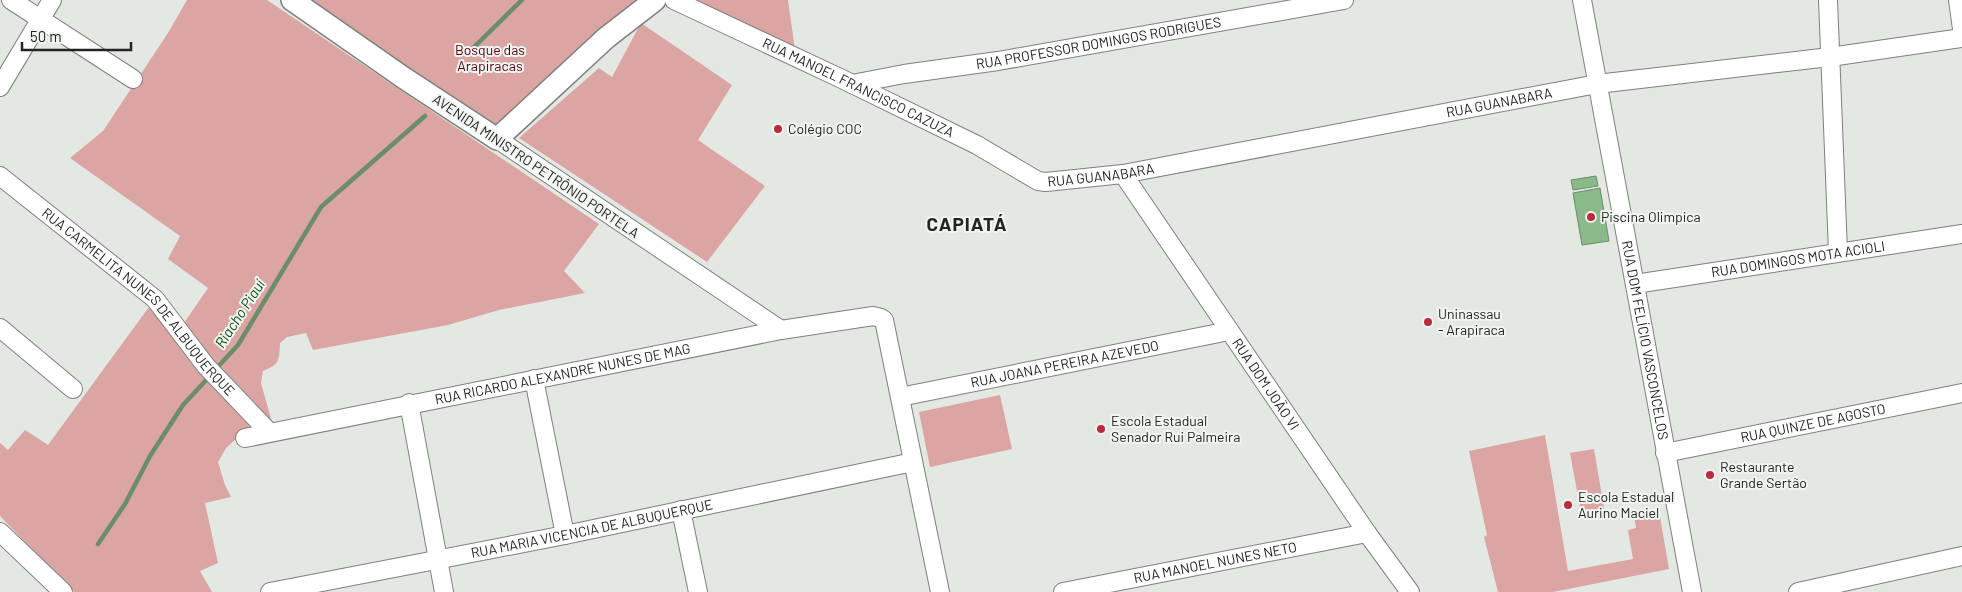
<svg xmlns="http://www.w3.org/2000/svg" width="1962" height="592" viewBox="0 0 1962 592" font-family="Barlow,sans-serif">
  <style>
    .green { fill: #daa5a3 }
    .water { fill: #8aba89; stroke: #6b8d6a }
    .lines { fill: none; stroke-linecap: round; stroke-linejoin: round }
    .stream { stroke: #6b8d6a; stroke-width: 4.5 }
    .minor-casing { stroke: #7d817c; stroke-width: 20 }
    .tertiary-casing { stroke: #7d817c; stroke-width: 24 }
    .minor { stroke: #fff; stroke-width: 18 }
    .tertiary { stroke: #fff; stroke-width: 21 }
    .poi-dot { fill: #bb2b3b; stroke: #f1f5f1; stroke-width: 2 }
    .labels { text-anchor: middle; stroke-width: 4; stroke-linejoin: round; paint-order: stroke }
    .street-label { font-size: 14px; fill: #222322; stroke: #f1f5f1 }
    .park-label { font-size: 14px; fill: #55000f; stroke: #f1f5f1 }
    .poi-label { font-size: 14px; fill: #222322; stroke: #f1f5f1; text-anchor: start }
    .water-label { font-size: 15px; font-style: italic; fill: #0a5010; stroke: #f1f5f1 }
    .district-label { font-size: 19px; font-weight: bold; letter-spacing: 1px; fill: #222322; stroke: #f1f5f1 }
  </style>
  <rect width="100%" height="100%" fill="#e4e8e3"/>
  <g class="green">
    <path d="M 187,0 L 267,0 L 599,224 L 564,271 L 585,293 L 499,310 L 448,325 L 313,350 L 306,333 L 287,337 L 280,343 C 279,361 280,364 263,371 L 261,383 L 273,426 L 246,430 L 226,448 L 218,462 L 225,485 L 231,497 L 205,503 L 218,563 L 200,571 L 212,592 L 74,592 L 0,516 L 0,443 L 8,450 L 25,430 L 48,445 L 149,307 L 184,323 L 208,288 L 168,259 L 180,236 L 70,158 L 103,131 L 168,33 Z"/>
    <polygon points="300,0 641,0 621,12 497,133"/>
    <polygon points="674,0 788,0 796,57"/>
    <polygon points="641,23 732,85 698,140 765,186 707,262 519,138 599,68 612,77"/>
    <polygon points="1000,395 1012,449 930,467 919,412"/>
    <polygon points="1545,435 1568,571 1633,559 1628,530 1636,528 1634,516 1659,511 1669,569 1553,592 1498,592 1484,537 1487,535 1469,451"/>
    <polygon points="1594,449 1605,514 1582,518 1570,453"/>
  </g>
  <g class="water">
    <polygon points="1596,176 1598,186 1573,190 1571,180"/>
    <polygon points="1600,188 1609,241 1582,245 1573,193"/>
  </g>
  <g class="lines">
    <g class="stream">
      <polyline points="473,48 522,0"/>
      <polyline points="215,370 238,345 321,207 425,116"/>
      <polyline points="98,544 125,504 150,456 183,405 210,376"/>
    </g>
    <defs>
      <g id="minor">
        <polyline points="11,0 133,79"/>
        <path id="s1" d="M 674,0 L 842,79 L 977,145 L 1038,181 L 1046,182 L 1123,174 L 1597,84 L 1830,57 L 1962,38"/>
        <path id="s2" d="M 1582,0 L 1692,592"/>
        <polyline points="1828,0 1838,252"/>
        <polyline points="1958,0 1962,29"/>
        <path id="s3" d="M 852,84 L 904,74 L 998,61 L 1344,0"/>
        <polyline points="0,87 52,0"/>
        <polyline points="497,139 781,330"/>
        <path id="s4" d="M 1123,174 L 1367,533 L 1410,592"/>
        <path id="s5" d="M 0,176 L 155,299 L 206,366 L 269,432"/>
        <path id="s6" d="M 1635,284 L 1962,234"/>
        <polyline points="0,328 73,389"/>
        <polyline points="534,379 565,535"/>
        <path id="s7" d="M 900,397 L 1229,331"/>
        <polyline points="409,403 444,592"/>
        <path id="s8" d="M 245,438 L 781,330 L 873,316 L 881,318 L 884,320 L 940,592"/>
        <path id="s9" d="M 1665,453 L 1962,393"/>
        <polyline points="681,510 698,592"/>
        <polyline points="0,532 63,592"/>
        <path id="s10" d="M 270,592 L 565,535 L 913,462"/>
        <path id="s11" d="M 1063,592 L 1367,533"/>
        <polyline points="1798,592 1962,556"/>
      </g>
      <polyline id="tertiary" points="292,0 404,78 497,139 606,38 655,0"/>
    </defs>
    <use href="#minor" class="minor-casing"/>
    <use href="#tertiary" class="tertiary-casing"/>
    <use href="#minor" class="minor"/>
    <use href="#tertiary" class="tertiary"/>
  </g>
  <g class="poi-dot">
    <circle cx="778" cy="129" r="5"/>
    <circle cx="1591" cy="217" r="5"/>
    <circle cx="1428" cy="322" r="5"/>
    <circle cx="1101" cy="429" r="5"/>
    <circle cx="1710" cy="475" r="5"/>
    <circle cx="1568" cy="505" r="5"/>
  </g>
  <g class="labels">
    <g class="street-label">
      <text dy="5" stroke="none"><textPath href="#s3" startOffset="250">RUA PROFESSOR DOMINGOS RODRIGUES</textPath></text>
      <text dy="5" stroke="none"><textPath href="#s1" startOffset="204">RUA MANOEL FRANCISCO CAZUZA</textPath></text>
      <text dy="5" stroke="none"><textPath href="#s1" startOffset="875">RUA GUANABARA</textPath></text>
      <text transform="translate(536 166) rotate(34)" y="5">AVENIDA MINISTRO PETRÔNIO PORTELA</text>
      <text dy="5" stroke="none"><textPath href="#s1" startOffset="470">RUA GUANABARA</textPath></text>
      <text dy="5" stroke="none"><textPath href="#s6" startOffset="165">RUA DOMINGOS MOTA ACIOLI</textPath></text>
      <text dy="5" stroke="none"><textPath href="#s5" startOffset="188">RUA CARMELITA NUNES DE ALBUQUERQUE</textPath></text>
      <text dy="5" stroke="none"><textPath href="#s2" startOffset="346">RUA DOM FELÍCIO VASCONCELOS</textPath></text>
      <text dy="5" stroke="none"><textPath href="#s7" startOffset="168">RUA JOANA PEREIRA AZEVEDO</textPath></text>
      <text dy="5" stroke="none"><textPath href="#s8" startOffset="324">RUA RICARDO ALEXANDRE NUNES DE MAG</textPath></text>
      <text dy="5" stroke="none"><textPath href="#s4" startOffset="254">RUA DOM JOÃO VI</textPath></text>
      <text dy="5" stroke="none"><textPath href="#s9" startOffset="151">RUA QUINZE DE AGOSTO</textPath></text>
      <text dy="5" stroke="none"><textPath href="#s10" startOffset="328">RUA MARIA VICENCIA DE ALBUQUERQUE</textPath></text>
      <text dy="5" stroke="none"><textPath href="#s11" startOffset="155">RUA MANOEL NUNES NETO</textPath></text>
    </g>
    <g class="park-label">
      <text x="490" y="55">Bosque das<tspan x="490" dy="16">Arapiracas</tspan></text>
    </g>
    <g class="poi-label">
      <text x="788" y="134">Colégio COC</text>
      <text x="1601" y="222">Piscina Olimpica</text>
      <text x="1438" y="319">Uninassau<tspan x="1438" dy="16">- Arapiraca</tspan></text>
      <text x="1111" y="426">Escola Estadual<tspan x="1111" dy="16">Senador Rui Palmeira</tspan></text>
      <text x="1720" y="472">Restaurante<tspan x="1720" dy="16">Grande Sertão</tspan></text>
      <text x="1578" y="502">Escola Estadual<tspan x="1578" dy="16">Aurino Maciel</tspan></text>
    </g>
    <g class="water-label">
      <text transform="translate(240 314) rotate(-57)" y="5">Riacho Piauí</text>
    </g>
    <g class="district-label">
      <text x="967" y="231">CAPIATÁ</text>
    </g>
  </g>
  <path d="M22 42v8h109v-8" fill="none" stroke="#222322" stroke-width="2.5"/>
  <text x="30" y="42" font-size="15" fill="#222322" stroke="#f1f5f1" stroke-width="4" paint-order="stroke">50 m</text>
</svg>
